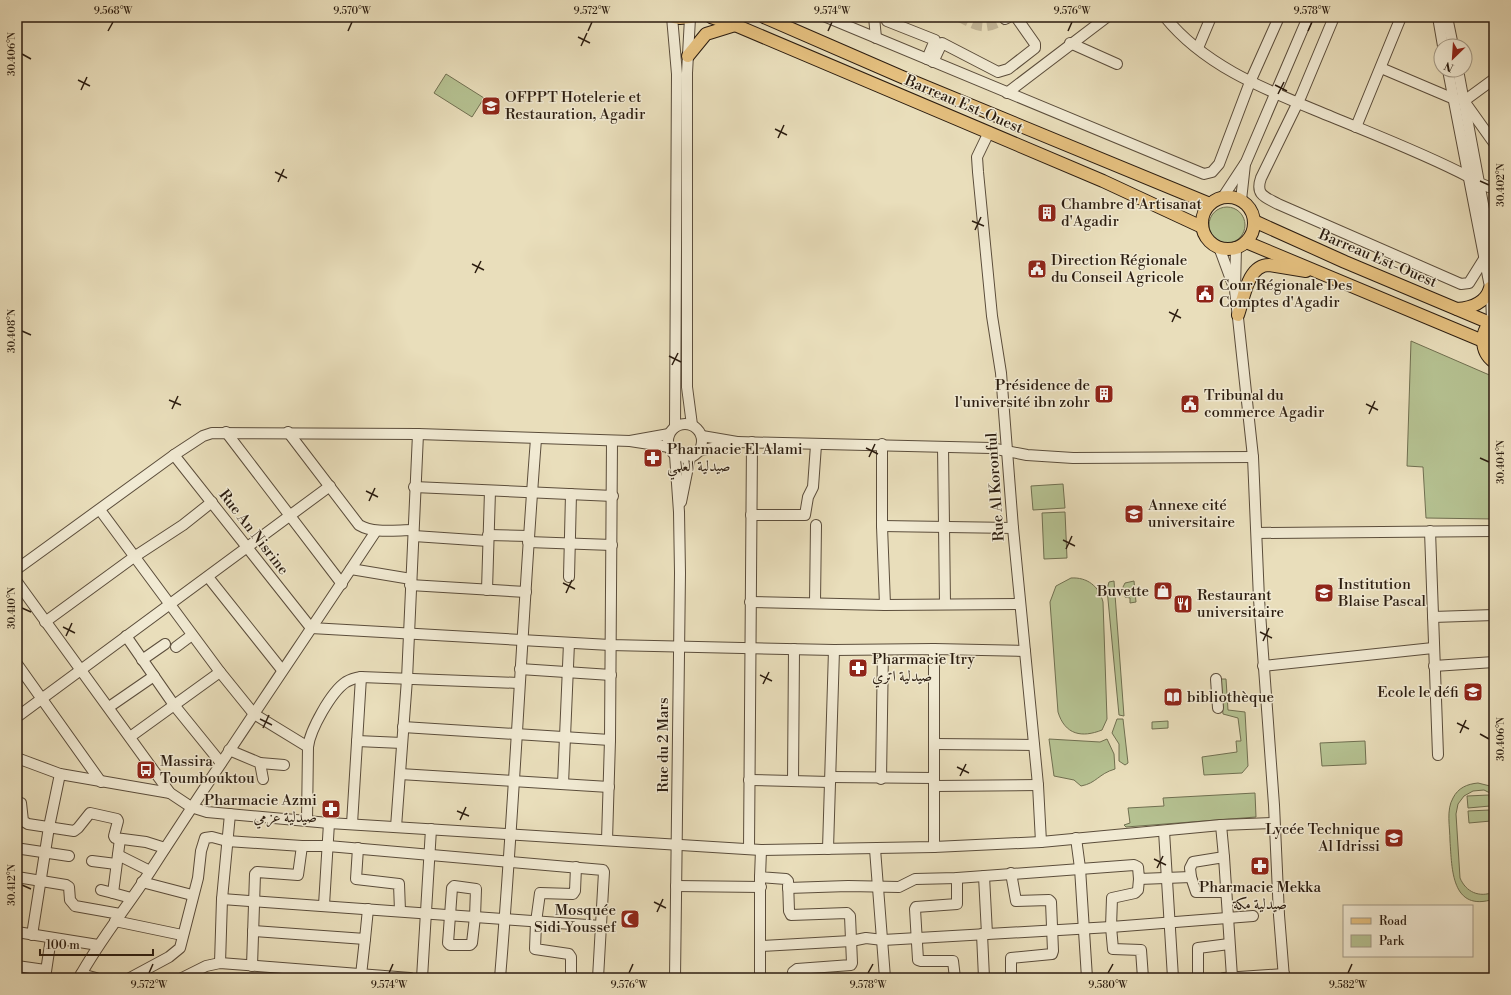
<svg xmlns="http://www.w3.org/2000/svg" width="1511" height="995" viewBox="0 0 1511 995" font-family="'Libre Bodoni',Amiri,serif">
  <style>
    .green { fill: #b5c191; stroke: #706f50 }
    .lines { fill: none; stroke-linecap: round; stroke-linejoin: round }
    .minor-tunnel { stroke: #c3b799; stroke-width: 10; stroke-dasharray: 10 5; stroke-linecap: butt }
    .minor-casing { stroke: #5b4d3b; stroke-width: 12 }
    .major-casing { stroke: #2c1d10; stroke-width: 14 }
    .minor { stroke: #f1ead3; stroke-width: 10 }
    .major { stroke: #e4bf7e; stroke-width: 12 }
    .ticks { fill: none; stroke: #2c1d10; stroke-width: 1.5 }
    .labels { text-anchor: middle; stroke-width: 3; stroke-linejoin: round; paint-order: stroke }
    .poi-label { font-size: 15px; fill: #2c1d10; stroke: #f1ead3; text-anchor: start }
    .street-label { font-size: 15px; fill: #2c1d10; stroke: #f1ead3 }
    .neatline { fill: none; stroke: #2c1d10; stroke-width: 1.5 }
    .ticks-label { font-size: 10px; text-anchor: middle; fill: #2c1d10 }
  </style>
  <rect width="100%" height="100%" fill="#e9debb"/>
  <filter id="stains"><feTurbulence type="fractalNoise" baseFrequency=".005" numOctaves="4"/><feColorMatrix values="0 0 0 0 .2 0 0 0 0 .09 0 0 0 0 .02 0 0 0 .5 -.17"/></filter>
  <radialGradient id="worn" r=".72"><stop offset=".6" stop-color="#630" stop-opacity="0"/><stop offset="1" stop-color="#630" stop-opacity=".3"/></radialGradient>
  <g class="green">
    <polygon points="446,74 484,98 472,117 434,93"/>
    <circle cx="1227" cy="225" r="18"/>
    <polygon points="1411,341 1494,377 1494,519 1426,518 1423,467 1407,466"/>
    <polygon points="1063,484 1065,508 1033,510 1031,486"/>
    <polygon points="1065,512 1067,558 1044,559 1042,513"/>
    <path d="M 1071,578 C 1087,577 1099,586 1103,602 L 1107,719 L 1102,730 C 1082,738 1065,735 1058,712 L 1050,602 L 1056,586 Z"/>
    <polygon points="1114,581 1124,716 1119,715 1107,589 1109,582"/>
    <polygon points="1134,581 1136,602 1130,603 1130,598 1125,597 1123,587 1125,583"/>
    <polygon points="1220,679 1226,679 1228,710 1245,712 1248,766 1242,773 1204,775 1202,757 1237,752 1236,741 1241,741 1238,718 1223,714"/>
    <polygon points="1117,719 1123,719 1128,763 1125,765 1119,761 1119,744 1112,733"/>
    <polygon points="1168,721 1168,728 1152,729 1152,722"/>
    <path d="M 1049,739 L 1100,742 L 1107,739 L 1114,754 L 1115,769 C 1098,774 1097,783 1081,786 L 1074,780 L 1054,776 Z"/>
    <polygon points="1365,741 1366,764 1322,766 1320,743"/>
    <path d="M 1478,783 L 1494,787 L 1494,795 L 1484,790 L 1473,791 L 1464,796 L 1458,804 L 1456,814 L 1460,878 C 1466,892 1479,898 1494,892 L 1494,899 C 1451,913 1452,868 1450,841 C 1450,827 1446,810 1453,798 C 1458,788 1467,784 1478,783 Z"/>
    <polygon points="1255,793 1256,817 1126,827 1124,825 1130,823 1128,808 1164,806 1163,798"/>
    <polygon points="1489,795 1490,806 1468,808 1467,796"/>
    <polygon points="1490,810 1491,821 1469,823 1468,811"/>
  </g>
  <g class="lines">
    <path class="minor-tunnel" d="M 959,17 C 981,27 982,31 1005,19"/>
    <defs>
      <g id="minor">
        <polyline points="672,17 677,74 675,427"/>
        <polyline points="826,17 1204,174 1212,172 1219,164 1250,82 1279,17"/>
        <polyline points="874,17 876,38"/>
        <polyline points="885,17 887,21 935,40 927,59"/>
        <path d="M 1165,17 C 1207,69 1272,92 1332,117 C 1378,136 1425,154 1469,177"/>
        <path d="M 1334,17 L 1301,96 L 1261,178 C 1255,195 1265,197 1278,204 L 1461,284 L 1469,283 L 1484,259"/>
        <polyline points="1438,17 1443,46"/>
        <polyline points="1447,17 1453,46"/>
        <polyline points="690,18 687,73 687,387 692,425"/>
        <polyline points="1005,19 1009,17"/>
        <polyline points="1070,43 1117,64"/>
        <polyline points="1198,48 1211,17"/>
        <polyline points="933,62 942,43 998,72 1008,69 1035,48 1035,44 1016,17"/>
        <polyline points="1381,68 1454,99"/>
        <polyline points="1448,70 1491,292 1492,321"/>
        <polyline points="1458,70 1494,263"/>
        <polyline points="1494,79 1464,101 1494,143"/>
        <polyline points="1007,93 1107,17"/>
        <polyline points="1356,127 1401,17"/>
        <polyline points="989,132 977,157 978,172 992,316 1001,373 1013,528 1038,785 1041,842"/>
        <polyline points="1479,183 1494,189"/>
        <polyline points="1223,197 1246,162 1308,17"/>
        <polyline points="1241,200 1245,164"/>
        <polyline points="1219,247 1233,285"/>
        <polyline points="1236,247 1235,290 1253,457 1259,599 1274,805 1279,915 1284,978"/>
        <circle cx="685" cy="441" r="17"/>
        <polyline points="226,432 342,584"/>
        <path d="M 288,432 L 359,525 C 374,534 396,530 413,530"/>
        <polyline points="737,442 991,448 1027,455 1073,458 1253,457"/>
        <polyline points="882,444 882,526 885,605"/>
        <polyline points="669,447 630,441 669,434"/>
        <polyline points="943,447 945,604"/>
        <polyline points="699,451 737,442 702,436"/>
        <polyline points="174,455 311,628 610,645 834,650 934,649 1025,651"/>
        <polyline points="675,455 679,512 680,573 675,978"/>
        <polyline points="414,487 613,496"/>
        <polyline points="681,502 690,457"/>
        <polyline points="100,510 220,672 254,714 308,747 307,821"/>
        <polyline points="751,515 805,515 808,497 813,487 816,445"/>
        <polyline points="882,526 1013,528"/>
        <polyline points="1430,531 1438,755"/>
        <polyline points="1257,533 1494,531"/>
        <polyline points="488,535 528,536"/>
        <polyline points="414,536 488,541"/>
        <polyline points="528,542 612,545"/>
        <polyline points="17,569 174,455 203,436 212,433 418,434 630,441"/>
        <polyline points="351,569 411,579"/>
        <polyline points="208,577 282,670"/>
        <polyline points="569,577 571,494"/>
        <polyline points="17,582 170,793 191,807 207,812 329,823 761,850 934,847 1041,842 1221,825 1274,823"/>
        <polyline points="410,585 526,592"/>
        <polyline points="487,590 490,491"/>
        <polyline points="750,602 885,605 1020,604"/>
        <polyline points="815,602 816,525"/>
        <polyline points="1433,617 1494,615"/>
        <polyline points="45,622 134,557 183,525 212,502"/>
        <polyline points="126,636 174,705 221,763"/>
        <polyline points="176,647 192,635"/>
        <polyline points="934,649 934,847"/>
        <polyline points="142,660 165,644"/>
        <polyline points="17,664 101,782"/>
        <polyline points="1263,666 1433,648"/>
        <polyline points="1434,666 1494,662"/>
        <polyline points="520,669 611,675"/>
        <polyline points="1216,679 1218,708"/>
        <polyline points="109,707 154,676"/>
        <polyline points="17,717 330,486"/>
        <polyline points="403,727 610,740"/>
        <polyline points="130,737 220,672"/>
        <polyline points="357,741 402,743"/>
        <polyline points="934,744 1034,745"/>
        <path d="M 308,747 C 310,730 331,692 346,682 C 351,679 355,678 361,677 L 519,683"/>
        <polyline points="229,750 260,763 263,779"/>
        <polyline points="17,758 60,774 170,793"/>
        <polyline points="260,763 284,765"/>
        <polyline points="400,774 609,787"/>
        <polyline points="831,777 934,778"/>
        <polyline points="881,779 883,650"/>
        <polyline points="749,780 830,782"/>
        <polyline points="793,781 794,649"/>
        <polyline points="563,784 569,643"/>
        <polyline points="935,786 1038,785"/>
        <polyline points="17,802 21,803 23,821 28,824 74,831 78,828 90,813 117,819 118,821 114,836 115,838 146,842 165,848"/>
        <polyline points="352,824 361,677"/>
        <polyline points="1221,825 1224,857"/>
        <polyline points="396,827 407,679 418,434"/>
        <polyline points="1164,831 1173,978"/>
        <polyline points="1076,838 1080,868 1087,978"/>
        <polyline points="120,839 113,893 131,898"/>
        <polyline points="607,840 610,740 612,441"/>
        <polyline points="358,848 356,879 399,884 400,911"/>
        <polyline points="22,849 69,856"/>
        <polyline points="749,849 752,442"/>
        <polyline points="828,849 834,650"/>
        <polyline points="875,849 885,978"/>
        <polyline points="761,850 760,877 786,879 788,881 789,911 791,915 847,913 850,916 852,963 851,965 797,969 793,972 794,978"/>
        <polyline points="118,855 150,871"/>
        <polyline points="92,861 116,864"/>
        <polyline points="1011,873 1016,901 1049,900 1051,902 1053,951 1052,954 1011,958 1011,978"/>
        <polyline points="984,876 987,934"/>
        <polyline points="17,877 66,885 69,887 70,900 75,906 120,914"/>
        <polyline points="760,877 760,978"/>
        <polyline points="1191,877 1196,892 1226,892"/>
        <polyline points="1139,879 1138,890 1135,893 1112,898 1111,927 1113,949 1141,950 1143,978"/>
        <polyline points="142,882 192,895"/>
        <polygon points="454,886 476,889 475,917 472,943 470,945 450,945 448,943 452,888"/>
        <polyline points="676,886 761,887"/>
        <polyline points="788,888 848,886 899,887 915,879 957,878 1134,865 1138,867 1139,879 1191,877 1190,868 1193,862 1224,857 1232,977"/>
        <polyline points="101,890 113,893"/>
        <polyline points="222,899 601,926"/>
        <polyline points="324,905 329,823"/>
        <polyline points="115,921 182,935"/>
        <polyline points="253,931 365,939 368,909"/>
        <polyline points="17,932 98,945"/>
        <polyline points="982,934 984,978"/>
        <polyline points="32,935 49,827 60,774"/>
        <polyline points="761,946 851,941 866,938 883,940 1111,927 1253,916"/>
        <polyline points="220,963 222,899 230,814"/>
        <polyline points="17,966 45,970"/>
        <polyline points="252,966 255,874 257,872 298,875 302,846 328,846 603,870 604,872 598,978"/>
        <polyline points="81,974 96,978"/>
        <polyline points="361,975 365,939"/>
        <polyline points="45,978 51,938"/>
        <path d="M 79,978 C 100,939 129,905 153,867 C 226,754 302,643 376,531"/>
        <polyline points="130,978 169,957 180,948 198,878 201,851 205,838 212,837 227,841 302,846"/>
        <polyline points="182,978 206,966 220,963 410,978"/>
        <polyline points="422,978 431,829"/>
        <path d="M 500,978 C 515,799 522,619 536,439"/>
        <polyline points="571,978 571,957 569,954 535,949 536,922 540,893 573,894 575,891 576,867"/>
        <polyline points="955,978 953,961 921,961 918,960 915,909 916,907 957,904 957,878"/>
        <polyline points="1198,978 1198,948 1229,944"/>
        <polyline points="1224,978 1284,974"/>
      </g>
      <g id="major">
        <polyline points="674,17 680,18 691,17"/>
        <polyline points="711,17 735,25 1103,181 1202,227"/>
        <polyline points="764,17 902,77 1210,204"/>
        <polyline points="688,56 706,34 735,25"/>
        <circle cx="1228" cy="223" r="26"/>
        <polyline points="1254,221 1345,262 1490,323"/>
        <polyline points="1246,242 1483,341"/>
        <path d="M 1457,309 C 1470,308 1486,303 1490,288"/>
        <path d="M 1238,315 C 1244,299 1247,265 1269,265 L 1306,271"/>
        <path d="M 1494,320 C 1479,330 1480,352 1494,362"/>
      </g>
    </defs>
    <use href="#minor" class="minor-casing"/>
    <use href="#major" class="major-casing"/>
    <use href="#minor" class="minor"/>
    <use href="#major" class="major"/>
  </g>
  <path class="ticks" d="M 108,31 L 113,22M 348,31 L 352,22M 588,31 L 592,22M 828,31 L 832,22M 1068,31 L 1072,22M 1308,31 L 1312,22M 578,37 L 590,43M 581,46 L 587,33M 22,54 L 31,59M 78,80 L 90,86M 1275,85 L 1287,91M 81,90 L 87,77M 1278,94 L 1284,82M 775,129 L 787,135M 778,138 L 784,125M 275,172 L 287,178M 1480,181 L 1489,185M 278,182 L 284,169M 972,221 L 984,226M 975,230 L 981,217M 472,264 L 484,270M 475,273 L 481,261M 1169,312 L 1181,318M 1172,322 L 1178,309M 22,331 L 31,335M 669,356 L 681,362M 672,365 L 678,353M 169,400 L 181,405M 1366,404 L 1378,410M 172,409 L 178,396M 1369,414 L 1375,401M 866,448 L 878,454M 869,457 L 875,444M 1480,458 L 1489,462M 366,491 L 378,497M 369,501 L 375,488M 1063,540 L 1075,546M 1066,549 L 1072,536M 563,583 L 575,589M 566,593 L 572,580M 22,608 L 31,612M 63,627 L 75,633M 1260,632 L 1272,638M 66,636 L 72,623M 1263,641 L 1269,628M 760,675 L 772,681M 763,684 L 769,672M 260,719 L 272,725M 1457,723 L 1469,729M 263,728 L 269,715M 1460,733 L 1466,720M 1480,734 L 1489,739M 957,767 L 969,773M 960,776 L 966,764M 457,811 L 469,816M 460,820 L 466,807M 1154,859 L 1166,865M 1157,868 L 1163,856M 22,885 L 31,889M 654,902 L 666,908M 657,912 L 663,899M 149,973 L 153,964M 389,973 L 393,964M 629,973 L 633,964M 868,973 L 873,964M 1108,973 L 1113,964M 1348,973 L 1352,964"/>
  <defs>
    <symbol id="school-square" viewBox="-11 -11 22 22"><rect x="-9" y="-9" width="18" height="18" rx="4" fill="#8f2418" stroke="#f1ead3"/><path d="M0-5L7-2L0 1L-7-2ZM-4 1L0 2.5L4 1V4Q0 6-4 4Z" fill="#fff"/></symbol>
    <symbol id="building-square" viewBox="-11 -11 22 22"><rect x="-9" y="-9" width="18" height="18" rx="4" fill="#8f2418" stroke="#f1ead3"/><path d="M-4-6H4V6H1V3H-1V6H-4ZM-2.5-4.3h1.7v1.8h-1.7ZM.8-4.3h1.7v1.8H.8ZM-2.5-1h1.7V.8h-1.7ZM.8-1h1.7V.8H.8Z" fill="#fff"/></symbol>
    <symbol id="civic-square" viewBox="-11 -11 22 22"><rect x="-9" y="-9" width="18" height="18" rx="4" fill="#8f2418" stroke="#f1ead3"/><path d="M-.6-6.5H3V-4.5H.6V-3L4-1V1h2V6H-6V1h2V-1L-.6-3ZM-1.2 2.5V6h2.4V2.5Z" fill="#fff"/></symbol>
    <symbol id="pharmacy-square" viewBox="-11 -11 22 22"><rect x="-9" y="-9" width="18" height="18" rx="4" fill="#8f2418" stroke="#f1ead3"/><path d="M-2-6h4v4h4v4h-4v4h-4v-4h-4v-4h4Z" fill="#fff"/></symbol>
    <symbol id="university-square" viewBox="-11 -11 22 22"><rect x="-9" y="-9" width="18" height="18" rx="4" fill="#8f2418" stroke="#f1ead3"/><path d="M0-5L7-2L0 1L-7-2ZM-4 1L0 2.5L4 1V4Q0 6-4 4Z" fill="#fff"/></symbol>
    <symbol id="shop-square" viewBox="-11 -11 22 22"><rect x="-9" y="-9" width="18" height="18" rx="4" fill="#8f2418" stroke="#f1ead3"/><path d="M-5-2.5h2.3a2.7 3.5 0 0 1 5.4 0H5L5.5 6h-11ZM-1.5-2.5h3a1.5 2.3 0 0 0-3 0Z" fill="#fff"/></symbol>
    <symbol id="restaurant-square" viewBox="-11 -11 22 22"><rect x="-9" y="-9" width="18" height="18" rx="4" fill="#8f2418" stroke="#f1ead3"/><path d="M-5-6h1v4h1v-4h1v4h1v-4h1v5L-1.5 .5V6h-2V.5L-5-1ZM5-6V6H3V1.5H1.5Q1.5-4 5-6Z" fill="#fff"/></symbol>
    <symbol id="library-square" viewBox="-11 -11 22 22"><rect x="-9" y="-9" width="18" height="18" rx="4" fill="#8f2418" stroke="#f1ead3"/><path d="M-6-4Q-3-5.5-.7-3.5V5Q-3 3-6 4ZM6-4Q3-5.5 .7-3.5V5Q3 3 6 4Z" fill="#fff"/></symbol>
    <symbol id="bus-square" viewBox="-11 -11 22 22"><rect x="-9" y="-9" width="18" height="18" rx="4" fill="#8f2418" stroke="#f1ead3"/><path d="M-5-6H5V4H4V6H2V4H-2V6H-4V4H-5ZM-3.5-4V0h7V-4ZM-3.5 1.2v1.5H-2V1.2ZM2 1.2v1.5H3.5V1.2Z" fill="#fff"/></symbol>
    <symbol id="mosque-square" viewBox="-11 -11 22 22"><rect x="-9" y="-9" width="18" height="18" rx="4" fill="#8f2418" stroke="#f1ead3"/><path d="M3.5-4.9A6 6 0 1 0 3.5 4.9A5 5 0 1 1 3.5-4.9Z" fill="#fff"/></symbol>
  </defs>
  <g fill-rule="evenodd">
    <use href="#school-square" x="480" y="95" width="22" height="22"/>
    <use href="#building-square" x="1036" y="202" width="22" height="22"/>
    <use href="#civic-square" x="1026" y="258" width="22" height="22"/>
    <use href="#civic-square" x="1194" y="283" width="22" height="22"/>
    <use href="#building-square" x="1093" y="383" width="22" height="22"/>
    <use href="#civic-square" x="1179" y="393" width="22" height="22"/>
    <use href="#pharmacy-square" x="642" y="447" width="22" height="22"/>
    <use href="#university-square" x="1123" y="503" width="22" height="22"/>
    <use href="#shop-square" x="1152" y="580" width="22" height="22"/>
    <use href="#school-square" x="1313" y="582" width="22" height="22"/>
    <use href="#restaurant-square" x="1172" y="593" width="22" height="22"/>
    <use href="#pharmacy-square" x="847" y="657" width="22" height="22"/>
    <use href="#school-square" x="1462" y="681" width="22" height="22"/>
    <use href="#library-square" x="1162" y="686" width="22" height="22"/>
    <use href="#bus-square" x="135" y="759" width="22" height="22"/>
    <use href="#pharmacy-square" x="320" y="798" width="22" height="22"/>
    <use href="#university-square" x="1383" y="827" width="22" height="22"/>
    <use href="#pharmacy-square" x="1249" y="855" width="22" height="22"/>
    <use href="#mosque-square" x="619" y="908" width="22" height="22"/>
  </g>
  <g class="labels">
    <g class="poi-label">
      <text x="505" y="102">OFPPT Hotelerie et<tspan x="505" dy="17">Restauration, Agadir</tspan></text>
      <text x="1061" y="209">Chambre d'Artisanat<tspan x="1061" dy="17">d'Agadir</tspan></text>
      <text x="1051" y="265">Direction Régionale<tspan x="1051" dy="17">du Conseil Agricole</tspan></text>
      <text x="1219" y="290">Cour Régionale Des<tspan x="1219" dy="17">Comptes d'Agadir</tspan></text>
      <text x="1090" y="390" text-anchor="end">Présidence de<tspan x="1090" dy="17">l'université ibn zohr</tspan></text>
      <text x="1204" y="400">Tribunal du<tspan x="1204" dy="17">commerce Agadir</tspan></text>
      <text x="667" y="454">Pharmacie El Alami<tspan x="667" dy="17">صيدلية العلمي</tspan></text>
      <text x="1148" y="510">Annexe cité<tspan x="1148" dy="17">universitaire</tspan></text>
      <text x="1338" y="589">Institution<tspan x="1338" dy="17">Blaise Pascal</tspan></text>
      <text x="1149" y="596" text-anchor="end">Buvette</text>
      <text x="1197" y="600">Restaurant<tspan x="1197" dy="17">universitaire</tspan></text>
      <text x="872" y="664">Pharmacie Itry<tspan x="872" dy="17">صيدلية اتري</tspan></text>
      <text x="1459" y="697" text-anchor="end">Ecole le défi</text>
      <text x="1187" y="702">bibliothèque</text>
      <text x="160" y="766">Massira<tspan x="160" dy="17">Toumbouktou</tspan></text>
      <text x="317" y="805" text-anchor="end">Pharmacie Azmi<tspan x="317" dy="17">صيدلية عزمي</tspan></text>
      <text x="1380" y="834" text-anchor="end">Lycée Technique<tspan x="1380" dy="17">Al Idrissi</tspan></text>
      <text x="1260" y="892" text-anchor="middle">Pharmacie Mekka<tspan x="1260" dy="17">صيدلية مكة</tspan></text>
      <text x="616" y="915" text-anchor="end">Mosquée<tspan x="616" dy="17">Sidi Youssef</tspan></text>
    </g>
    <g class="street-label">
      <text transform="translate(964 104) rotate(23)" y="5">Barreau Est-Ouest</text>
      <text transform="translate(1378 258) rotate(23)" y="5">Barreau Est-Ouest</text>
      <text transform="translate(995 487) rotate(-94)" y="5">Rue Al Koronful</text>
      <text transform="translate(254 532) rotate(52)" y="5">Rue An Nisrine</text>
      <text transform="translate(663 745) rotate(-90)" y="5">Rue du 2 Mars</text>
    </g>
  </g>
  <rect width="1511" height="995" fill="none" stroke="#e9debb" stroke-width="44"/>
  <rect x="1343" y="905" width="130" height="52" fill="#f1ead3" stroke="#a29885"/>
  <rect x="1351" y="918" width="20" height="6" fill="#e4bf7e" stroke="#a29885"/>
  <text x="1379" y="925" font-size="12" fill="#2c1d10">Road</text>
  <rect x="1351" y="935" width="20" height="12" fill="#b5c191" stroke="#a29885"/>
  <text x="1379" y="945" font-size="12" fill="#2c1d10">Park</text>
  <g transform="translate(1453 58) rotate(205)"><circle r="19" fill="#f1ead3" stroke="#a29885"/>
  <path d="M0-3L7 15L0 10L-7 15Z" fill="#8f2418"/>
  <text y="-6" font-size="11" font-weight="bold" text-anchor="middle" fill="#2c1d10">N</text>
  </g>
  <path d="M40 949v6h113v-6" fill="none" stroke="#2c1d10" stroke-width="2"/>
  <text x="46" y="949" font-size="12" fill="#2c1d10" stroke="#f1ead3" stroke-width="3" paint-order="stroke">100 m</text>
  <rect x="22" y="22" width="1467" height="951" class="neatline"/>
  <g class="ticks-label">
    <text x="113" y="14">9.568°W</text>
    <text x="352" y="14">9.570°W</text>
    <text x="592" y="14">9.572°W</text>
    <text x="832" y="14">9.574°W</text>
    <text x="1072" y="14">9.576°W</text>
    <text x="1312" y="14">9.578°W</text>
    <text transform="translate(11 54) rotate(-90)" y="4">30.406°N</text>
    <text transform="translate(1500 185) rotate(-90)" y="4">30.402°N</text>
    <text transform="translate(11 331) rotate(-90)" y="4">30.408°N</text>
    <text transform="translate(1500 462) rotate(-90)" y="4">30.404°N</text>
    <text transform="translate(11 608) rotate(-90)" y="4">30.410°N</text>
    <text transform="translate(1500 739) rotate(-90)" y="4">30.406°N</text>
    <text transform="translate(11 885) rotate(-90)" y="4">30.412°N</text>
    <text x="149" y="988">9.572°W</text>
    <text x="389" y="988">9.574°W</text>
    <text x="629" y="988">9.576°W</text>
    <text x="868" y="988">9.578°W</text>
    <text x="1108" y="988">9.580°W</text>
    <text x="1348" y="988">9.582°W</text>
  </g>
  <rect width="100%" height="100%" filter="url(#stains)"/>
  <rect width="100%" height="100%" fill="url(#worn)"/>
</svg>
